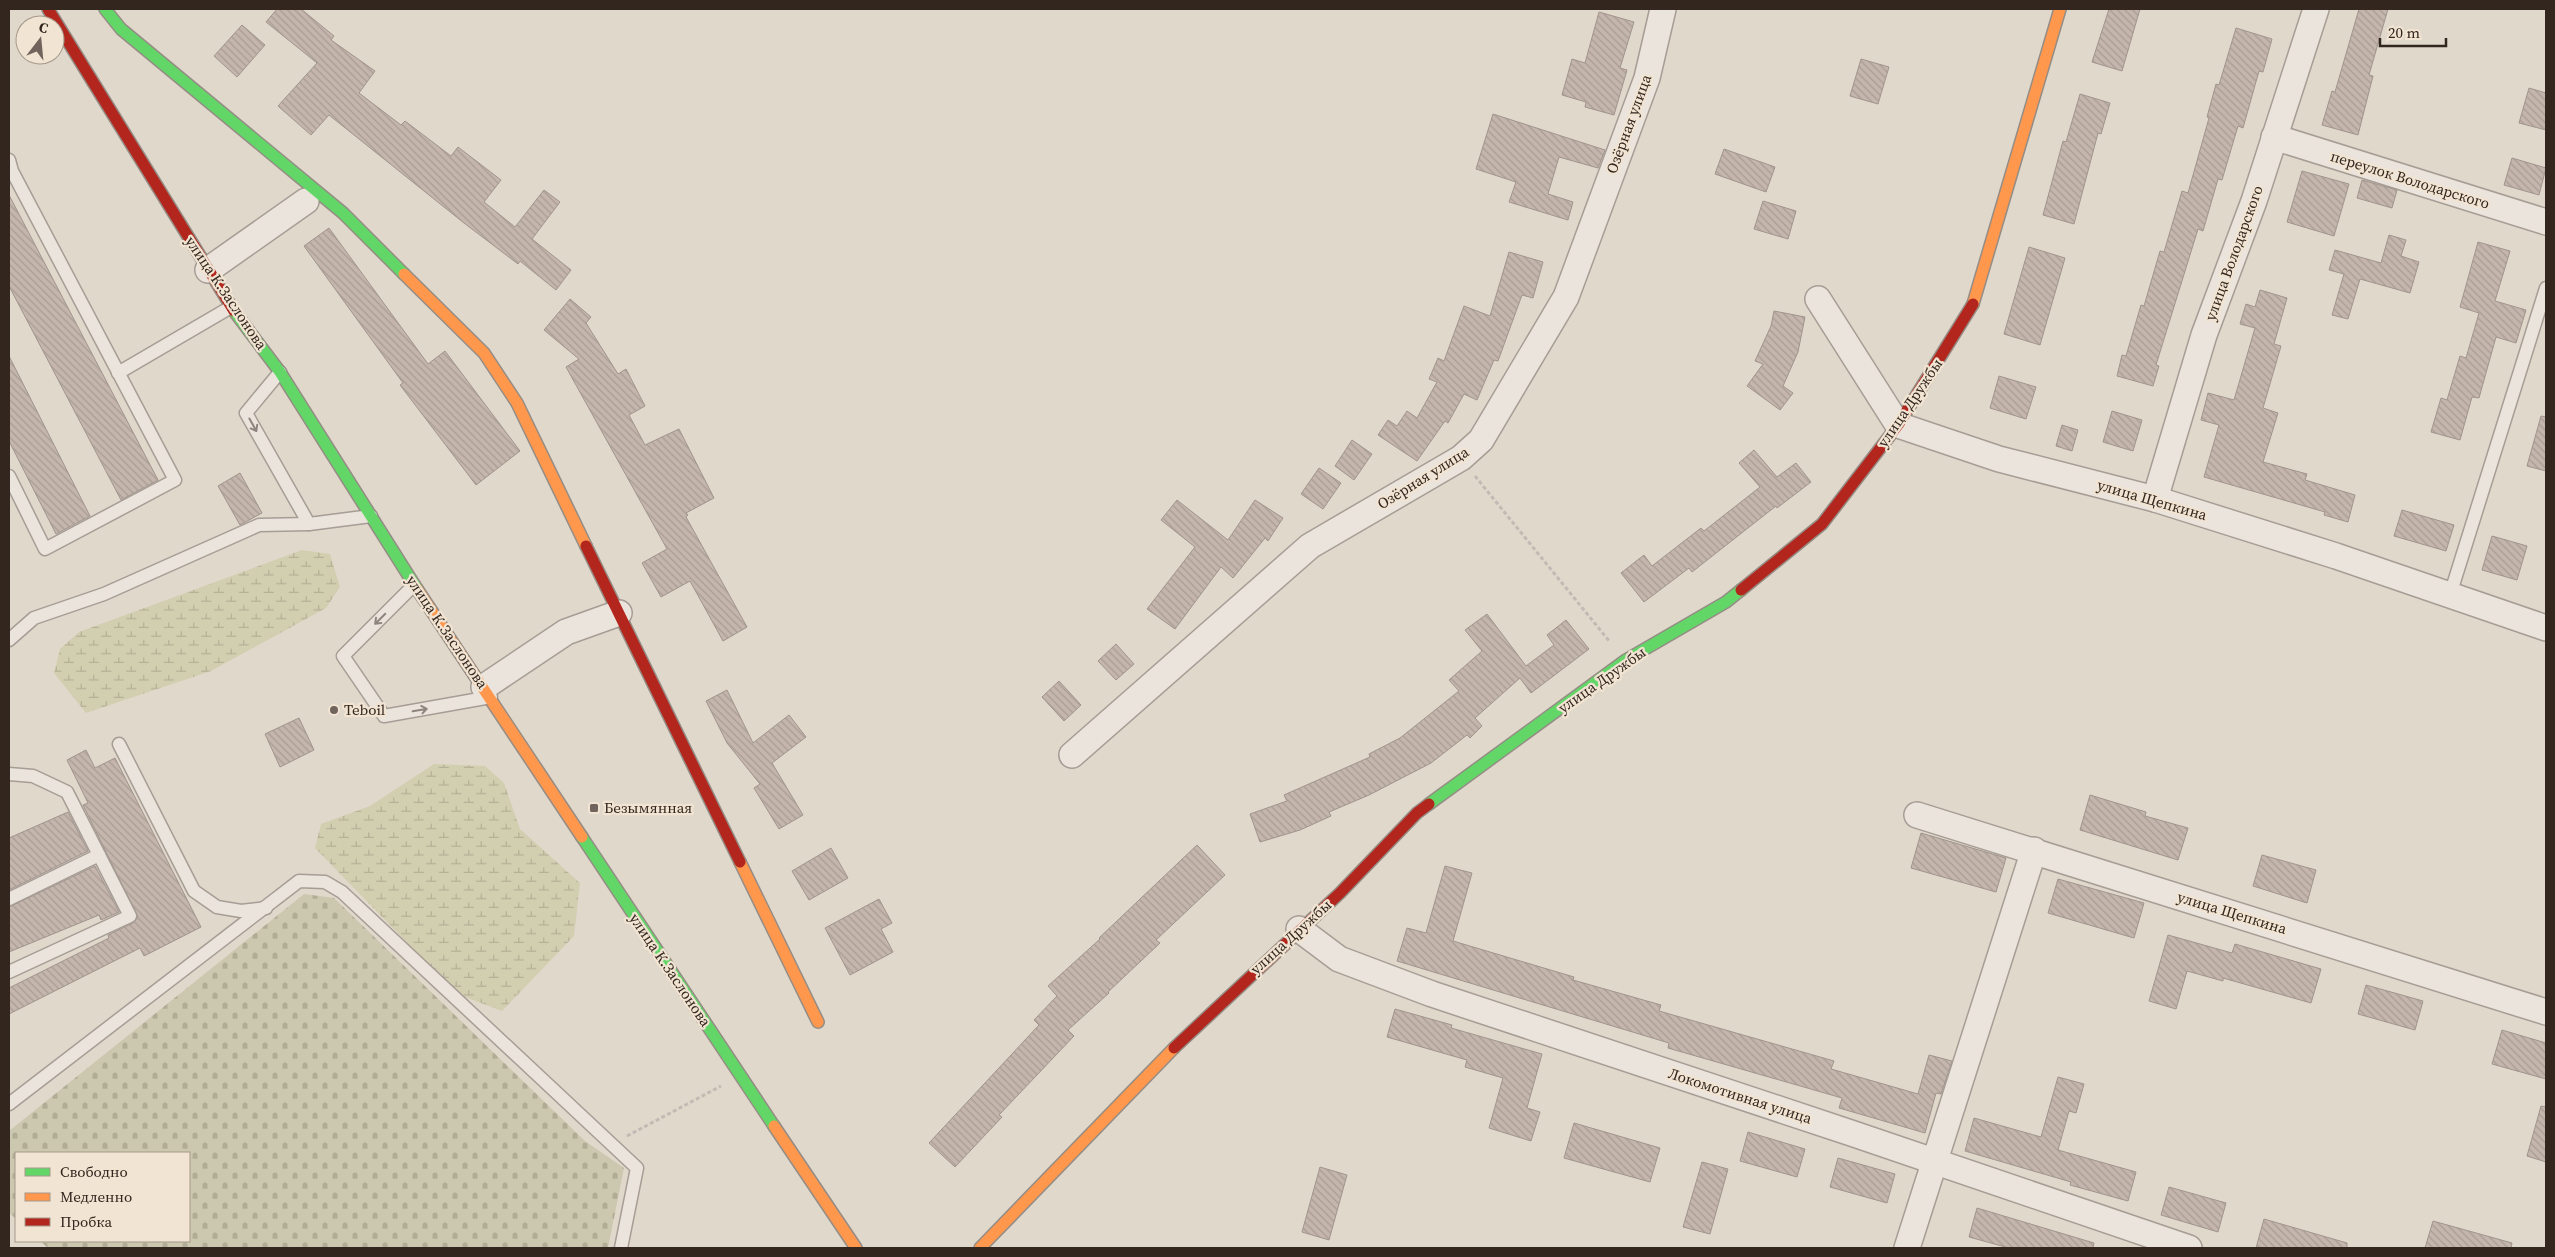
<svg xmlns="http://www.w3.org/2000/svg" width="2555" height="1257" viewBox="0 0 2555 1257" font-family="'Source Serif 4',serif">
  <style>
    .wetland { fill: url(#wetland-marsh) }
    .cemetery { fill: url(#cemetery-stones) }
    .building { fill: url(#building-back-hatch); stroke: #a0948c }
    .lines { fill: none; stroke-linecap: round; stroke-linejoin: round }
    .lane-casing { stroke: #a69d95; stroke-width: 15 }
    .street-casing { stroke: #a69d95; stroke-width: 28 }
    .fast-casing { stroke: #958d85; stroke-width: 14 }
    .slow-casing { stroke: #958d85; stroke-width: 14 }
    .jam-casing { stroke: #958d85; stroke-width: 14 }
    .path { stroke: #c2bbb4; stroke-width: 3; stroke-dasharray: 4 2.5; stroke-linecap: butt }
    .lane { stroke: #eae4dd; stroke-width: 12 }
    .street { stroke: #eae4dd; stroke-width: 25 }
    .fast { stroke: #63d668; stroke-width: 11 }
    .slow { stroke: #ff974d; stroke-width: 11 }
    .jam { stroke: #b3261e; stroke-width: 11 }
    .oneway { stroke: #8e857e }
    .poi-dot { fill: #70645c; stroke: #f1e4d2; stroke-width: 2 }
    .labels { text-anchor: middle; stroke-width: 4.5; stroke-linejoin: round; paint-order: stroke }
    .street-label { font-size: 15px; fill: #33261f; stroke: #f1e4d2 }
    .poi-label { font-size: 15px; fill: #33261f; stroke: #f1e4d2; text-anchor: start }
  </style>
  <defs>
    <pattern id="wetland-marsh" width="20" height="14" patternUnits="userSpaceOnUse" patternTransform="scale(1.25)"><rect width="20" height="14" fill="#d2ceb0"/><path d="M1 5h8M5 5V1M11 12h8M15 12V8" fill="none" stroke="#b5b197"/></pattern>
    <pattern id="cemetery-stones" width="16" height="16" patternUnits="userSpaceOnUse" patternTransform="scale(1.25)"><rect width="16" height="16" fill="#ccc8af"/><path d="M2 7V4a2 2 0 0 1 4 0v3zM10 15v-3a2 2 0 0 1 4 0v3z" fill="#b0ac96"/></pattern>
    <pattern id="building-back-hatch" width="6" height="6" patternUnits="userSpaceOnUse" patternTransform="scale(1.25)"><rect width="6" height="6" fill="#c4b6ad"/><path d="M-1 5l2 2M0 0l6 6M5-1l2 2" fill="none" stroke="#a99c94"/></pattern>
  </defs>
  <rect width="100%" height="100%" fill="#e1d8cc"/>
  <g class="wetland">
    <polygon points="302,550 330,554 340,587 326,608 211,671 86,713 54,673 60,649 79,632"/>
    <polygon points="434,764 485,766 504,783 520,829 580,883 574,936 502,1011 457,994 315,848 321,824 370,806"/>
  </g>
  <polygon class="cemetery" points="304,894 334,898 585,1141 624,1168 608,1248 48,1248 40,1241 189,1241 189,1153 16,1153 16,1219 9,1213 9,1131"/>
  <g class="building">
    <polygon points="277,9 301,9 334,36 331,40 375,71 359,93 401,125 405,121 451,156 458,147 501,180 484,202 515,227 544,190 560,202 532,239 571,270 556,290 520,261 518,264 464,223 329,115 311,135 278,106 317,63 266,22"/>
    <polygon points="2109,9 2140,9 2122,71 2092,62"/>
    <polygon points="2359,9 2388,9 2369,75 2373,76 2358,135 2322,125 2332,91 2335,92"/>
    <polygon points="1599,12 1634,22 1620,68 1627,70 1614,115 1585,107 1586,102 1562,95 1572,59 1585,63"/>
    <polygon points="242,25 265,45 237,77 214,56"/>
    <polygon points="2236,28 2272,39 2263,72 2259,71 2243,128 2238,126 2222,180 2218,179 2203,231 2198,229 2156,365 2159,366 2153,386 2117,376 2122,355 2126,356 2141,305 2144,306 2160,251 2164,252 2182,191 2188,193 2209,118 2207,117 2216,84 2219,85"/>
    <polygon points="1861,59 1889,67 1878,104 1850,96"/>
    <polygon points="2529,88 2546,93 2546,130 2519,123"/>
    <polygon points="2080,94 2110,103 2101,134 2098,133 2074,224 2043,215 2063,141 2066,142"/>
    <polygon points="1493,114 1605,150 1598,168 1559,157 1548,194 1573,202 1568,220 1509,202 1516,182 1476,169"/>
    <polygon points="1724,149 1775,167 1766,192 1715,174"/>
    <polygon points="2512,158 2546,168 2539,195 2504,185"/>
    <polygon points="2302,171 2349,184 2334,236 2287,222"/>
    <polygon points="2362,180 2397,190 2392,208 2357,198"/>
    <polygon points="9,195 158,480 121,500 9,286"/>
    <polygon points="1763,201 1796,211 1788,239 1754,229"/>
    <polygon points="329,228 428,364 445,351 520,451 476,485 400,385 403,383 304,246"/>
    <polygon points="2389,235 2406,240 2401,256 2419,262 2410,293 2360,279 2348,319 2332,315 2344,274 2329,270 2335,250 2381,263"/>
    <polygon points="2478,242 2510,251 2495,301 2526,310 2516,343 2496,337 2479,398 2472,397 2460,440 2431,432 2441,398 2447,400 2460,356 2466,358 2479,313 2460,307"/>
    <polygon points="2029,247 2065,258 2040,345 2004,334"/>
    <polygon points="1509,252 1543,262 1533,298 1522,295 1498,361 1494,360 1477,400 1464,394 1448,423 1445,421 1417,461 1378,435 1388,420 1397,426 1407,411 1417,418 1437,382 1429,379 1438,358 1444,361 1464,306 1490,316"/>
    <polygon points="2260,290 2287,298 2274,344 2281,346 2263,408 2278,413 2263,462 2307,474 2305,480 2355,495 2348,522 2324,515 2325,512 2204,477 2219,425 2201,420 2208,393 2234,400 2255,328 2240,324 2246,304 2255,307"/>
    <polygon points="570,299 591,317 586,323 618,374 626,369 645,406 629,415 645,445 679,429 714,498 686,513 688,515 686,517 747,627 723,641 690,581 661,597 642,563 667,549 566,367 579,359 544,330"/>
    <polygon points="1774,311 1805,317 1798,352 1783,386 1793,393 1780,410 1747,386 1763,364 1755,361 1771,326"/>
    <polygon points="9,356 90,516 56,534 9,441"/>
    <polygon points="1999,376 2036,387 2026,419 1990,408"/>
    <polygon points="2112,411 2142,420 2133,451 2103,442"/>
    <polygon points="2541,416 2546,417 2546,471 2527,466"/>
    <polygon points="2062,425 2078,430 2072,451 2056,446"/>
    <polygon points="1352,440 1372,454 1354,480 1335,466"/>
    <polygon points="1754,450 1777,477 1796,463 1811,482 1777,508 1776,506 1692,572 1689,568 1644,602 1621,573 1644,555 1652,566 1701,528 1704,531 1760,487 1739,463"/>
    <polygon points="1319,468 1341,483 1323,509 1301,494"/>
    <polygon points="240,473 262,513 240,525 218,486"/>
    <polygon points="1177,500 1228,540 1255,500 1283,518 1268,541 1265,538 1233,578 1221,567 1175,629 1147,609 1195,547 1161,520"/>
    <polygon points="2402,510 2454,525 2446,551 2394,536"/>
    <polygon points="2492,536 2527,546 2517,580 2482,570"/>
    <polygon points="1487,614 1526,666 1554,645 1547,635 1566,620 1589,649 1531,693 1520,678 1475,718 1482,726 1470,738 1467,735 1431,763 1369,795 1329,812 1331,816 1300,830 1260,842 1250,814 1287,801 1284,795 1370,757 1369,754 1400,738 1459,691 1449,680 1482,651 1465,630"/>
    <polygon points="1116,644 1134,664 1116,680 1098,661"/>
    <polygon points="1059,681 1081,705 1064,721 1042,697"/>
    <polygon points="727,690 753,743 789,715 806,737 772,763 803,815 779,829 754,788 760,784 727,743 706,701"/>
    <polygon points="299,718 314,750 280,767 265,734"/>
    <polygon points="86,750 95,768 115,758 201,927 144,956 140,948 9,1014 9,988 109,938 108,935 133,923 138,917 83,805 88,803 67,760"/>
    <polygon points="2090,795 2146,812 2145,816 2188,828 2178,860 2080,830"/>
    <polygon points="68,812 88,851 9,890 9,838"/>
    <polygon points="1921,833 2006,858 1996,892 1911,868"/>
    <polygon points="1197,845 1225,875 1156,940 1160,943 1108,992 1109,993 1068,1030 1074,1036 999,1115 1002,1117 955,1167 929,1143 1039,1025 1034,1020 1057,996 1048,986 1100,939 1099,938"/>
    <polygon points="831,848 848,878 809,900 792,871"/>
    <polygon points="2262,855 2316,870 2307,903 2253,886"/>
    <polygon points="95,866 119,912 101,920 99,915 9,952 9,907"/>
    <polygon points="1445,866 1472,873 1453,941 1574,977 1573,980 1661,1005 1659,1011 1834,1061 1831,1069 1918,1094 1929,1055 1952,1061 1941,1094 1936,1093 1925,1133 1839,1108 1842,1098 1668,1048 1669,1043 1397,961 1407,928 1426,933"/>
    <polygon points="2058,879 2144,903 2134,938 2048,913"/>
    <polygon points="879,899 892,923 881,929 893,952 850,975 825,928"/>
    <polygon points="2168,935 2232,953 2235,944 2321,969 2311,1003 2223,978 2223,981 2187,971 2176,1009 2149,1001"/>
    <polygon points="2366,985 2423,1001 2415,1030 2358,1014"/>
    <polygon points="1395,1009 1452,1025 1451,1028 1542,1054 1527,1108 1540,1112 1531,1141 1489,1128 1503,1078 1465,1067 1467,1060 1387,1037"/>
    <polygon points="2502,1030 2546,1043 2546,1079 2492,1064"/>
    <polygon points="2058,1077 2084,1084 2076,1113 2069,1111 2058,1150 2136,1172 2128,1201 2070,1185 2071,1182 1965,1151 1974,1118 2041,1137"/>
    <polygon points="2541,1106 2546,1107 2546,1162 2527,1156"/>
    <polygon points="1574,1123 1660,1148 1650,1182 1564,1158"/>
    <polygon points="1748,1132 1805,1149 1797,1177 1740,1161"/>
    <polygon points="1838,1158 1895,1174 1887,1203 1830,1187"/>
    <polygon points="1702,1162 1728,1169 1710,1234 1683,1227"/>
    <polygon points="1320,1167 1347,1175 1329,1240 1302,1232"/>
    <polygon points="2169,1187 2226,1203 2218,1232 2161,1215"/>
    <polygon points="1977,1208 2094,1243 2093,1248 2009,1248 1969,1237"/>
    <polygon points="2264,1219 2347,1243 2347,1248 2256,1248"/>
    <polygon points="2433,1221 2512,1243 2511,1248 2425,1248"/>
  </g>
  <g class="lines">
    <defs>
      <g id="lane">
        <polyline points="9,160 12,171 175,480 45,549 9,476"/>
        <polyline points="280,372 246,413 309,524 371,516"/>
        <polyline points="118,373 231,307"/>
        <polyline points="414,585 343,656 384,716 491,697"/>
        <polyline points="2450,595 2546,288"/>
        <polyline points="9,640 34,618 104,594 259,525 309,524"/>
        <polyline points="119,744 194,891 217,907 241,911 266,908"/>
        <polyline points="9,774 33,776 67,792 130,916 9,972"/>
        <polyline points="9,899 99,855"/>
        <polyline points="9,1104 299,881 325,882 342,892 637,1168 621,1248"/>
      </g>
      <g id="street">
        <polyline points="2274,137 2546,222"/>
        <polyline points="208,270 306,201"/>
        <polyline points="1818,299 1898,425 1999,459 2155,499 2336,556 2546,628"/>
        <polyline points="2155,499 2204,335 2254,201 2316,9"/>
        <polyline points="484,687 566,632 619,613"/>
        <polyline points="1072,755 1310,546 1461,458 1481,440 1566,297 1647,78 1663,9"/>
        <polyline points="1917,815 2546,1012"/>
        <polyline points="1299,929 1339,959 1432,994 1851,1133 2189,1248"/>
        <polyline points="1907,1248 2034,850"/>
      </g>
      <g id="fast">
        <polyline points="105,9 121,29 343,213 404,274"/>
        <polyline points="234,311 280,372 417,589"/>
        <polyline points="1429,804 1626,660 1726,602 1741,590"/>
        <polyline points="582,837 774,1126"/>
      </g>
      <g id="slow">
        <polyline points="404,274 484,353 517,403 586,546"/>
        <polyline points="1973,304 2060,9"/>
        <polyline points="417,589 582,837"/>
        <polyline points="740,862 818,1022"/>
        <polyline points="774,1126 856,1248"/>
        <polyline points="980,1248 1174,1048"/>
      </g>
      <g id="jam">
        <polyline points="48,9 234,311"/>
        <polyline points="586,546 740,862"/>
        <polyline points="1741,590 1822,524 1898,425 1973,304"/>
        <polyline points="1174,1048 1340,893 1417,813 1429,804"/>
      </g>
    </defs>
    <use href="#lane" class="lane-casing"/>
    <use href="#street" class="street-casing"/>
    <use href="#fast" class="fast-casing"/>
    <use href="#slow" class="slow-casing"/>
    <use href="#jam" class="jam-casing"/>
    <g class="path">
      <polyline points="1475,476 1610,642"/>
      <polyline points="627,1136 721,1086"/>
    </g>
    <use href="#lane" class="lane"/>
    <use href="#street" class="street"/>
    <use href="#fast" class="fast"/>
    <use href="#slow" class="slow"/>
    <use href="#jam" class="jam"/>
  </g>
  <defs><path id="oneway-shaft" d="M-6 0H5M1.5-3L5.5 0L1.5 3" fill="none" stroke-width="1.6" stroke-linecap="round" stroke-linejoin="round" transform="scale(1.25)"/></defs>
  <g class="oneway">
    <use href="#oneway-shaft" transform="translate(253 425) rotate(61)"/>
    <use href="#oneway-shaft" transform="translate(380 619) rotate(135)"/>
    <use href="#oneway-shaft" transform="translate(420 710) rotate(-10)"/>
  </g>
  <g class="poi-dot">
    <circle cx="334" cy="710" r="5"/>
    <rect x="589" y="803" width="10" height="10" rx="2.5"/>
  </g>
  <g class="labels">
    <g class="street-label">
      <text transform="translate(1629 124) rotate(-70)" y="5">Озёрная улица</text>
      <text transform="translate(2410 180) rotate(17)" y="5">переулок Володарского</text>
      <text transform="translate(2234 253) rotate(-70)" y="5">улица Володарского</text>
      <text transform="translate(226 293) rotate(56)" y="5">улица К.Заслонова</text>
      <text transform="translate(1910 403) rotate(-56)" y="5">улица Дружбы</text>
      <text transform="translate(1423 478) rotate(-32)" y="5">Озёрная улица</text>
      <text transform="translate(2152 500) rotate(16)" y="5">улица Щепкина</text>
      <text transform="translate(447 632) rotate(56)" y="5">улица К.Заслонова</text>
      <text transform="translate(1602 680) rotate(-35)" y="5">улица Дружбы</text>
      <text transform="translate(2232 913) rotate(17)" y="5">улица Щепкина</text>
      <text transform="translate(1291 937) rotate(-42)" y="5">улица Дружбы</text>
      <text transform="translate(670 970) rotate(56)" y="5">улица К.Заслонова</text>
      <text transform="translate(1740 1096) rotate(18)" y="5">Локомотивная улица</text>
    </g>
    <g class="poi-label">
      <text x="344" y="715">Teboil</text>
      <text x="604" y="813">Безымянная</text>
    </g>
  </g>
  <rect width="2555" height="1257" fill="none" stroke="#33261f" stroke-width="20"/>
  <rect x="15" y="1152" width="175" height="90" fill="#f1e4d2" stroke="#a5988a"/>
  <rect x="25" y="1168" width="25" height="8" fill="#63d668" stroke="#a5988a"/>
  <text x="60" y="1177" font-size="15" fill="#33261f">Свободно</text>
  <rect x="25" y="1193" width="25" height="8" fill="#ff974d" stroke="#a5988a"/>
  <text x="60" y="1202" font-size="15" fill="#33261f">Медленно</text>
  <rect x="25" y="1218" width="25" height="8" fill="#b3261e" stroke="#a5988a"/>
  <text x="60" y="1227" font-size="15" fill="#33261f">Пробка</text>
  <g transform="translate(40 40) rotate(16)"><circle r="24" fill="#f1e4d2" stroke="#a5988a"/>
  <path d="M0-4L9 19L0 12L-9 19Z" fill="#70645c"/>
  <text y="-8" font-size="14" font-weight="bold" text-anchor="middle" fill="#33261f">С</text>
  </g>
  <path d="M2380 38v8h66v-8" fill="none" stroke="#33261f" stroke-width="2.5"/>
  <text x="2388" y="38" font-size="15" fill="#33261f" stroke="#f1e4d2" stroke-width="4" paint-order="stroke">20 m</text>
</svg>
